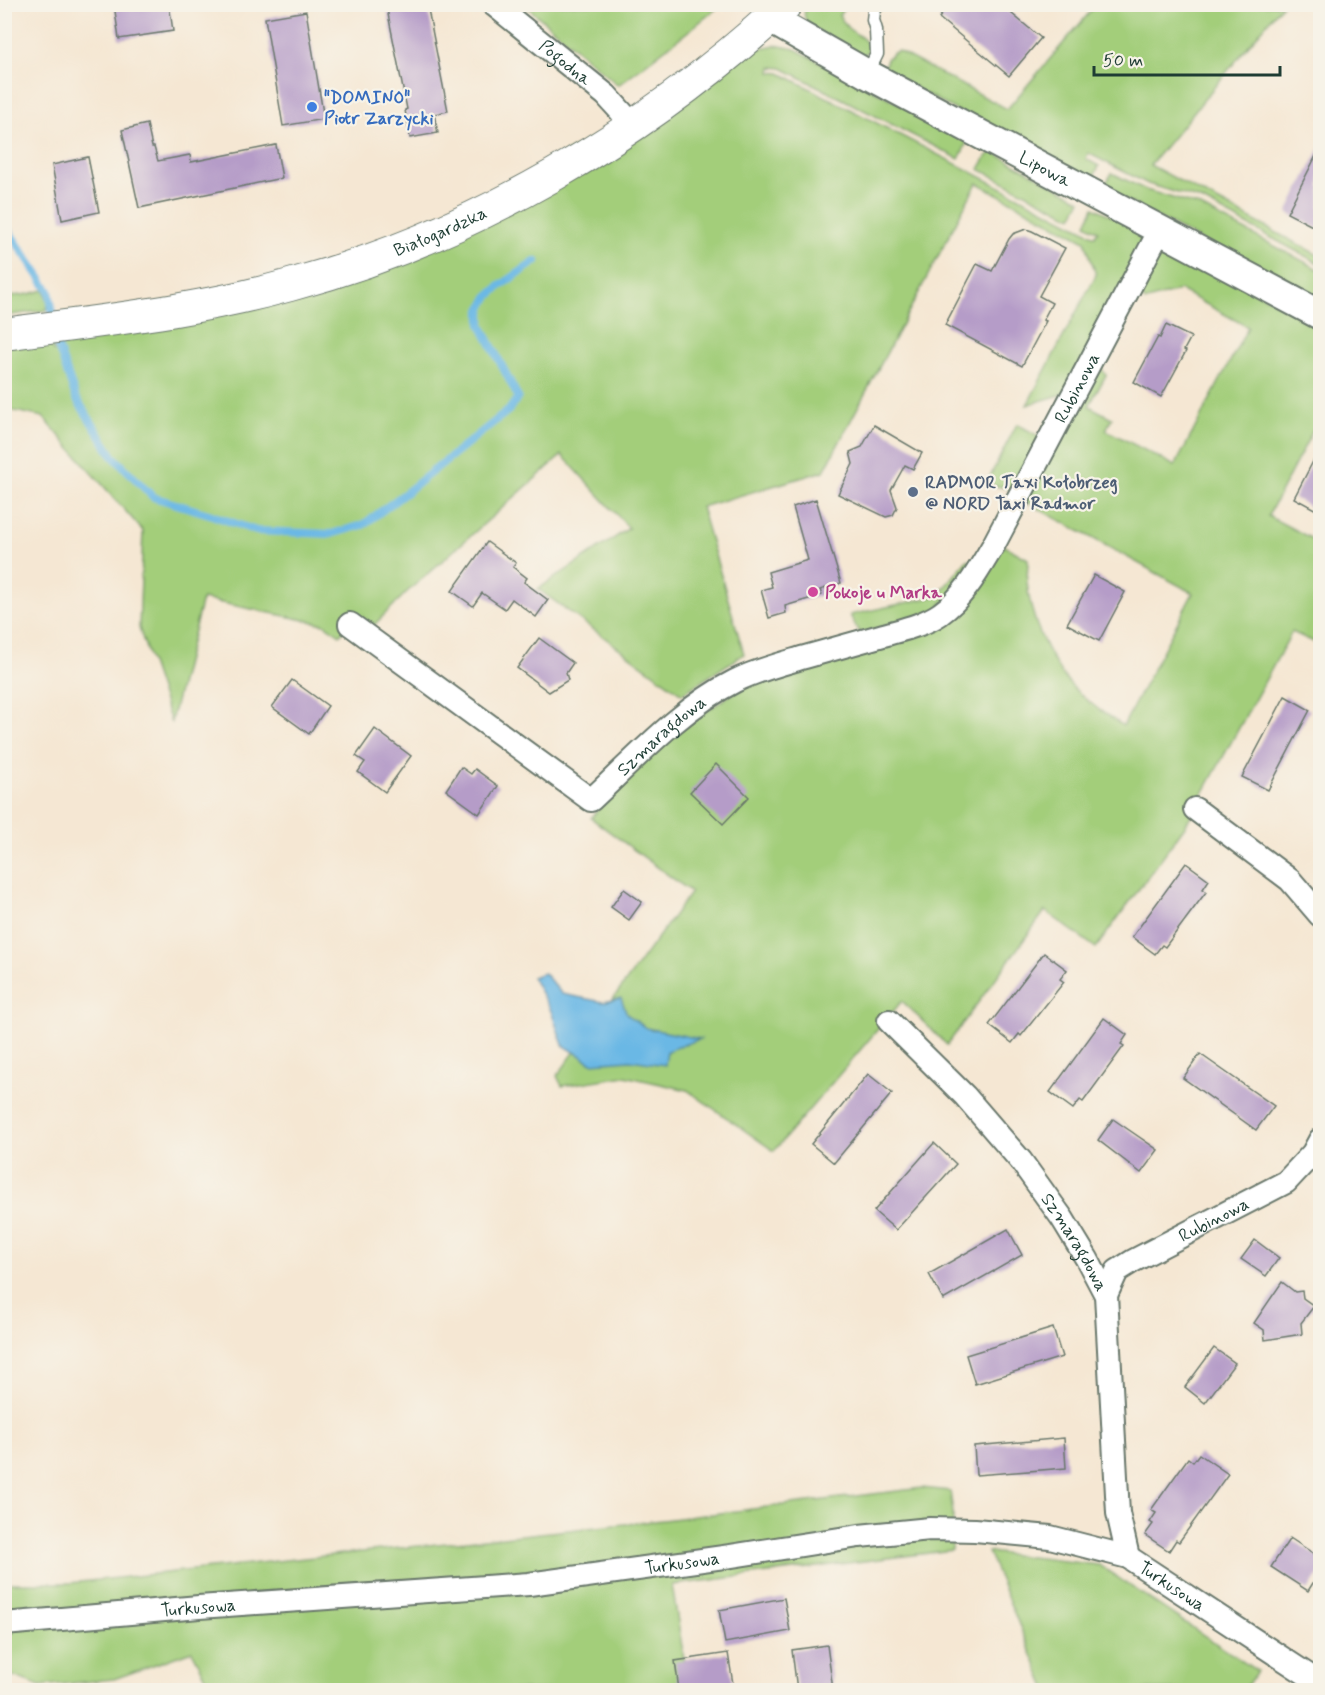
<svg xmlns="http://www.w3.org/2000/svg" width="1325" height="1695" viewBox="0 0 1325 1695" font-family="Mynerve,sans-serif">
  <style>
    .green { fill: #a3ce7a; stroke: #618657; stroke-width: 1.5 }
    .water { fill: #6bb8e5; stroke: #457a8c; stroke-width: 1.5 }
    .lines { fill: none; stroke-linecap: round; stroke-linejoin: round }
    .stream { stroke: #6bb8e5; stroke-width: 8 }
    .building { fill: #b59cc8 }
    .service-casing { stroke: #6a786c; stroke-width: 15 }
    .minor-casing { stroke: #6a786c; stroke-width: 26 }
    .tertiary-casing { stroke: #6a786c; stroke-width: 32 }
    .secondary-casing { stroke: #6a786c; stroke-width: 34 }
    .service { stroke: #fff; stroke-width: 12 }
    .minor { stroke: #fff; stroke-width: 22 }
    .tertiary { stroke: #fff; stroke-width: 28 }
    .secondary { stroke: #fff; stroke-width: 32 }
    .shop-dot { fill: #3f7fe0; stroke: #f7f3e8; stroke-width: 2 }
    .service-dot { fill: #5c6f8a; stroke: #f7f3e8; stroke-width: 2 }
    .hotel-dot { fill: #d1479c; stroke: #f7f3e8; stroke-width: 2 }
    .labels { text-anchor: middle; stroke-width: 4.5; stroke-linejoin: round; paint-order: stroke }
    .street-label { font-size: 18px; fill: #1f3d34; stroke: #f7f3e8 }
    .shop-label { font-size: 18px; font-weight: bold; fill: #366cbe; stroke: #f7f3e8; text-anchor: start }
    .service-label { font-size: 18px; font-weight: bold; fill: #4e5e75; stroke: #f7f3e8; text-anchor: start }
    .hotel-label { font-size: 18px; font-weight: bold; fill: #b23c85; stroke: #f7f3e8; text-anchor: start }
  </style>
  <rect width="100%" height="100%" fill="#f7f3e8"/>
  <filter id="ink" filterUnits="userSpaceOnUse"><feTurbulence type="fractalNoise" baseFrequency=".0167" numOctaves="2"/><feDisplacementMap in="SourceGraphic" scale="12" xChannelSelector="R" yChannelSelector="G"/><feConvolveMatrix kernelMatrix="1 2 1 2 8 2 1 2 1" color-interpolation-filters="sRGB"/></filter>
  <filter id="wash" filterUnits="userSpaceOnUse"><feTurbulence type="fractalNoise" baseFrequency=".008" numOctaves="4" result="noise"/><feDisplacementMap in="SourceGraphic" scale="24" xChannelSelector="R" yChannelSelector="G"/><feGaussianBlur stdDeviation="1.35" result="paint"/><feColorMatrix in="noise" values="0 0 0 0 0 0 0 0 0 0 0 0 0 0 0 0 0 1.4 0 .05"/><feComposite in="paint" operator="in"/></filter>
  <g filter="url(#wash)">
    <rect width="100%" height="100%" fill="#f5e7d3"/>
    <g class="green">
      <polygon points="525,5 721,5 686,33 618,85"/>
      <path d="M 806,5 L 847,5 L 839,15 C 842,19 844,24 848,28 C 857,36 869,38 868,51 L 862,56 L 808,25 C 804,17 803,13 806,5 Z"/>
      <path d="M 1096,5 L 1282,5 L 1150,165 L 1320,256 L 1320,264 L 1201,200 L 1148,184 L 1088,153 L 1086,159 L 1099,166 L 1091,182 L 886,73 C 883,62 887,55 898,51 L 1007,109 Z"/>
      <polygon points="775,45 795,49 967,139 966,145 959,159 782,68 772,67 771,72 780,73 1095,236 1098,231 1086,224 1094,207 1139,230 1141,242 1138,256 1066,393 1027,405 1096,275 1085,241 977,183 824,471 701,507 744,654 682,694 538,589 629,528 562,455 407,592 370,629 353,618 340,635 324,624 202,599 171,722 139,628 143,531 43,417 5,409 4,345 52,343 53,351 60,350 59,342 308,293 756,49"/>
      <polygon points="993,152 1081,200 1072,217 979,169 986,157"/>
      <polygon points="1112,173 1146,190 1199,206 1320,270 1320,304 1103,188"/>
      <path d="M 1169,246 L 1320,326 L 1320,417 L 1268,516 L 1320,543 L 1320,639 L 1318,644 L 1292,632 L 1185,826 L 1096,948 L 1045,911 L 947,1045 L 902,1001 L 774,1151 L 687,1090 L 625,1076 L 562,1086 L 557,1076 L 691,892 L 591,818 L 608,798 L 672,734 L 750,682 L 910,635 L 1003,545 L 1028,559 C 1028,567 1027,575 1027,582 C 1030,617 1047,656 1069,683 C 1084,700 1104,713 1123,726 L 1193,593 L 1039,509 L 1024,500 L 1097,362 L 1106,375 L 1089,406 L 1112,418 L 1106,430 L 1175,466 L 1248,327 L 1180,290 L 1145,301 L 1136,289 L 1154,259 Z"/>
      <polygon points="44,290 48,303 47,310 5,316 5,297 29,294"/>
      <polygon points="1017,424 1042,438 1016,490 986,484"/>
      <polygon points="968,559 973,569 936,610 860,634 850,615 937,596"/>
      <polygon points="922,1488 950,1491 953,1513 952,1550 672,1585 689,1690 213,1690 192,1651 114,1679 40,1686 5,1673 4,1583 70,1583 663,1520"/>
      <polygon points="988,1552 1099,1565 1257,1671 1244,1690 1047,1690"/>
    </g>
    <polygon class="water" points="544,973 562,994 603,1002 621,998 627,1014 646,1028 700,1039 667,1051 665,1065 630,1060 592,1063 563,1045 551,1011 532,977"/>
    <g class="lines">
      <g class="stream">
        <polyline points="4,224 49,291 54,320"/>
        <polyline points="56,335 57,344 76,398 113,456 153,497 209,514 256,531 331,534 363,525 408,491 509,410 518,397 481,325 481,310 488,297 500,286 536,261"/>
      </g>
    </g>
    <g id="blocks">
      <g class="building">
        <polygon points="114,4 169,4 173,31 119,39"/>
        <polygon points="386,4 427,4 448,111 434,114 438,133 410,138 405,110 407,109"/>
        <polygon points="950,4 1000,4 1041,38 1009,76 939,18"/>
        <polygon points="306,11 324,119 283,126 265,18"/>
        <polygon points="147,124 152,147 154,147 158,161 190,155 191,162 276,145 282,178 139,208 122,130"/>
        <polygon points="1320,148 1320,230 1287,213"/>
        <polygon points="88,157 99,212 62,220 52,165"/>
        <polygon points="1026,229 1032,231 1065,248 1039,296 1052,303 1043,320 1046,321 1022,366 945,325 977,264 992,271 1009,239 1013,234"/>
        <polygon points="1166,325 1191,337 1184,350 1186,351 1161,397 1134,382 1158,337 1160,338"/>
        <polygon points="874,425 922,453 913,469 905,465 891,490 897,507 893,515 886,517 838,494 853,464 850,452 862,447"/>
        <polygon points="1320,448 1320,512 1294,498"/>
        <polygon points="816,499 841,583 820,590 822,595 785,606 786,613 769,618 761,590 772,587 768,572 808,560 793,507"/>
        <polygon points="487,542 516,563 513,567 527,578 524,582 548,600 536,617 512,599 505,609 482,593 473,606 452,591"/>
        <polygon points="1094,575 1125,592 1099,641 1067,624"/>
        <polygon points="539,638 573,663 566,673 568,680 549,692 517,668"/>
        <polygon points="292,680 328,706 309,734 272,707"/>
        <polygon points="1285,696 1310,710 1268,790 1242,777"/>
        <polygon points="375,729 411,756 385,792 358,772 365,762 356,756"/>
        <polygon points="716,764 749,797 723,824 690,792"/>
        <polygon points="461,767 471,774 475,769 498,786 479,814 446,790"/>
        <polygon points="1186,863 1209,880 1203,889 1206,892 1165,947 1162,945 1155,954 1132,937"/>
        <polygon points="624,889 642,902 629,920 611,907"/>
        <polygon points="1044,953 1067,970 1060,979 1064,982 1021,1036 1019,1034 1012,1043 989,1025"/>
        <polygon points="1104,1018 1127,1035 1121,1044 1124,1046 1083,1102 1080,1100 1073,1109 1050,1092"/>
        <polygon points="1200,1054 1274,1106 1256,1130 1183,1078"/>
        <polygon points="868,1074 892,1093 834,1163 811,1144"/>
        <polygon points="1113,1119 1158,1150 1141,1173 1098,1140"/>
        <polygon points="934,1143 956,1164 896,1230 874,1211"/>
        <polygon points="1008,1229 1022,1255 943,1300 929,1274"/>
        <polygon points="1255,1240 1279,1258 1266,1276 1241,1259"/>
        <polygon points="1282,1282 1295,1292 1302,1291 1303,1298 1314,1306 1301,1323 1302,1334 1265,1340 1264,1330 1254,1323"/>
        <polygon points="1053,1328 1062,1357 975,1384 966,1355"/>
        <polygon points="1214,1348 1235,1363 1205,1403 1185,1387"/>
        <polygon points="1064,1438 1066,1468 976,1475 974,1446"/>
        <polygon points="1199,1454 1228,1474 1179,1542 1176,1540 1169,1551 1145,1535 1153,1524 1150,1522 1156,1513 1151,1510 1188,1458 1193,1462"/>
        <polygon points="1290,1538 1320,1558 1320,1572 1308,1591 1271,1567"/>
        <polygon points="784,1598 790,1631 725,1643 719,1610"/>
        <polygon points="827,1645 833,1690 797,1690 792,1650"/>
        <polygon points="728,1653 734,1690 679,1690 675,1661"/>
      </g>
    </g>
  </g>
  <g filter="url(#ink)">
    <use href="#blocks" fill-opacity="0" stroke="#6a786c" stroke-width="1.5"/>
    <g class="lines">
      <defs>
        <polyline id="service" points="867,74 877,54 876,30 873,20 874,11 879,4"/>
        <g id="minor">
          <path id="s1" d="M 493,4 L 606,95 L 625,116 L 631,127"/>
          <path id="s2" d="M 350,624 L 591,800 C 635,759 681,708 735,681 C 757,670 781,664 805,657 C 830,650 855,643 880,636 C 900,630 922,626 940,614 C 964,597 978,571 993,546 L 1160,230"/>
          <polyline points="1195,809 1290,880 1320,915"/>
          <path id="s3" d="M 889,1021 L 965,1096 L 1021,1161 L 1062,1218 L 1087,1259 L 1106,1295 L 1118,1513 L 1128,1557"/>
          <path id="s4" d="M 1106,1295 L 1117,1271 L 1133,1261 L 1286,1182 L 1313,1153 L 1320,1140"/>
          <path id="s5" d="M 4,1624 L 199,1607 L 529,1584 L 731,1556 L 859,1536 L 930,1529 L 975,1530 L 1050,1537 L 1128,1557 L 1320,1683"/>
        </g>
        <g id="tertiary">
          <path id="s6" d="M 773,17 L 781,25 L 867,74 L 1320,315"/>
        </g>
        <g id="secondary">
          <path id="s7" d="M 4,334 C 100,321 197,311 290,285 C 473,236 647,133 786,4"/>
        </g>
      </defs>
      <use href="#service" class="service-casing"/>
      <use href="#minor" class="minor-casing"/>
      <use href="#tertiary" class="tertiary-casing"/>
      <use href="#secondary" class="secondary-casing"/>
      <use href="#service" class="service"/>
      <use href="#minor" class="minor"/>
      <use href="#tertiary" class="tertiary"/>
      <use href="#secondary" class="secondary"/>
    </g>
  </g>
  <circle class="shop-dot" cx="312" cy="107" r="6"/>
  <circle class="service-dot" cx="913" cy="492" r="6"/>
  <circle class="hotel-dot" cx="813" cy="592" r="6"/>
  <g class="labels">
    <g class="street-label">
      <text dy="6" stroke="none"><textPath href="#s1" startOffset="93">Pogodna</textPath></text>
      <text dy="6" stroke="none"><textPath href="#s6" startOffset="312">Lipowa</textPath></text>
      <text dy="6" stroke="none"><textPath href="#s7" startOffset="450">Białogardzka</textPath></text>
      <text dy="6" stroke="none"><textPath href="#s2" startOffset="968">Rubinowa</textPath></text>
      <text dy="6" stroke="none"><textPath href="#s2" startOffset="394">Szmaragdowa</textPath></text>
      <text dy="6" stroke="none"><textPath href="#s4" startOffset="136">Rubinowa</textPath></text>
      <text dy="6" stroke="none"><textPath href="#s3" startOffset="290">Szmaragdowa</textPath></text>
      <text dy="6" stroke="none"><textPath href="#s5" startOffset="681">Turkusowa</textPath></text>
      <text dy="6" stroke="none"><textPath href="#s5" startOffset="1185">Turkusowa</textPath></text>
      <text dy="6" stroke="none"><textPath href="#s5" startOffset="195">Turkusowa</textPath></text>
    </g>
    <g class="shop-label">
      <text x="324" y="103">"DOMINO"<tspan x="324" dy="21">Piotr Zarzycki</tspan></text>
    </g>
    <g class="service-label">
      <text x="925" y="488">RADMOR Taxi Kołobrzeg<tspan x="925" dy="21">@ NORD Taxi Radmor</tspan></text>
    </g>
    <g class="hotel-label">
      <text x="825" y="598">Pokoje u Marka</text>
    </g>
  </g>
  <rect width="1325" height="1695" fill="none" stroke="#f7f3e8" stroke-width="24"/>
  <path d="M1094 66v9h186v-9" fill="none" stroke="#1f3d34" stroke-width="3"/>
  <text x="1103" y="66" font-size="18" fill="#1f3d34" stroke="#f7f3e8" stroke-width="4.5" paint-order="stroke">50 m</text>
</svg>
